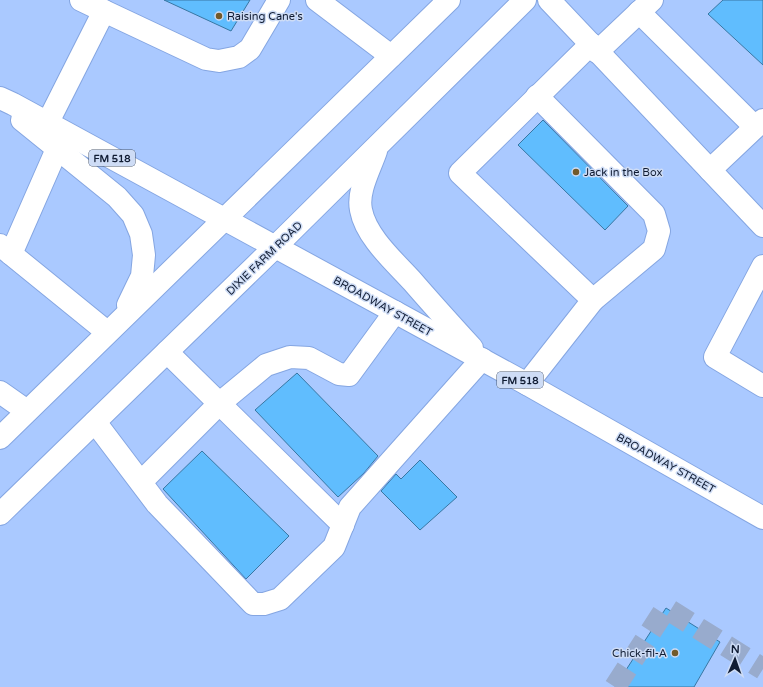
<svg xmlns="http://www.w3.org/2000/svg" width="763" height="687" viewBox="0 0 763 687" font-family="'Varela Round',sans-serif">
  <style>
    .built { fill: #aac9ff }
    .building { fill: #60bdfe; stroke: #3877a3 }
    .lines { fill: none; stroke-linecap: round; stroke-linejoin: round }
    .minor-tunnel { stroke: #98abcd; stroke-width: 22; stroke-dasharray: 22 11; stroke-linecap: butt }
    .minor-casing { stroke: #85a6e2; stroke-width: 24 }
    .major-casing { stroke: #85a6e2; stroke-width: 24 }
    .minor { stroke: #fff; stroke-width: 22 }
    .major { stroke: #fff; stroke-width: 22 }
    .poi-dot { fill: #725a2b; stroke: #cedcf5; stroke-width: 1.5 }
    .labels { text-anchor: middle; stroke-width: 3; stroke-linejoin: round; paint-order: stroke }
    .shield { fill: #cedcf5; stroke: #49566d; stroke-width: 1 }
    .shield-label { font-size: 10px; font-weight: bold; fill: #101c33 }
    .poi-label { font-size: 11px; fill: #101c33; stroke: #cedcf5; text-anchor: start }
    .street-label { font-size: 11px; fill: #101c33; stroke: #cedcf5 }
  </style>
  <rect width="100%" height="100%" fill="#bacff4"/>
  <rect class="built" x="0" y="0" width="763" height="687"/>
  <g class="building">
    <polygon points="164,0 250,0 231,31"/>
    <polygon points="723,0 763,0 763,65 708,14"/>
    <polygon points="543,120 628,206 605,230 518,145"/>
    <polygon points="297,373 378,456 364,473 338,497 255,410"/>
    <polygon points="202,451 289,536 246,579 163,489"/>
    <polygon points="420,460 457,497 420,530 381,491 396,474 401,479"/>
    <polygon points="666,608 720,642 694,687 615,687"/>
  </g>
  <g class="lines">
    <polyline class="minor-tunnel" points="615,687 666,608 763,669"/>
    <defs>
      <g id="minor">
        <polyline points="317,0 391,56"/>
        <polyline points="549,0 763,226"/>
        <polyline points="104,11 206,59 219,61 239,57 250,49 279,0"/>
        <polyline points="639,12 755,127"/>
        <polyline points="597,52 652,0"/>
        <polyline points="537,96 654,214 659,231 654,249 593,300"/>
        <polyline points="48,122 104,11 81,0"/>
        <polyline points="710,170 763,120"/>
        <polyline points="0,245 107,332"/>
        <polyline points="11,254 57,149"/>
        <polyline points="763,266 715,357 763,386"/>
        <polyline points="167,352 343,525"/>
        <polyline points="527,384 593,300 460,173 591,44"/>
        <polyline points="0,392 27,411"/>
        <polyline points="95,422 157,504 253,604 264,604 280,599 334,547 350,507 482,359"/>
        <polyline points="141,482 220,403 266,365 290,357 309,358 339,374 349,375 395,312"/>
      </g>
      <g id="major">
        <polyline points="0,98 13,104 527,384 763,518"/>
        <polyline points="22,120 117,197 133,215 141,234 144,255 142,276 128,305"/>
        <path d="M 376,151 C 370,169 357,191 361,210 C 366,237 395,262 413,282 C 432,304 452,326 472,348"/>
        <polyline points="0,438 449,0"/>
        <polyline points="0,514 275,247 525,0"/>
      </g>
    </defs>
    <use href="#minor" class="minor-casing"/>
    <use href="#major" class="major-casing"/>
    <use href="#minor" class="minor"/>
    <use href="#major" class="major"/>
  </g>
  <g class="poi-dot">
    <circle cx="219" cy="16" r="4"/>
    <circle cx="576" cy="172" r="4"/>
    <circle cx="675" cy="653" r="4"/>
  </g>
  <g class="labels">
    <g class="shield">
      <rect x="89" y="150" width="46" height="16" rx="3"/>
      <rect x="497" y="372" width="46" height="16" rx="3"/>
    </g>
    <g class="shield-label">
      <text x="112" y="162">FM 518</text>
      <text x="520" y="384">FM 518</text>
    </g>
    <g class="poi-label">
      <text x="227" y="20">Raising Cane's</text>
      <text x="584" y="176">Jack in the Box</text>
      <text x="667" y="657" text-anchor="end">Chick-fil-A</text>
    </g>
    <g class="street-label">
      <text transform="translate(264 258) rotate(-44)" y="4">DIXIE FARM ROAD</text>
      <text transform="translate(383 306) rotate(29)" y="4">BROADWAY STREET</text>
      <text transform="translate(666 463) rotate(29)" y="4">BROADWAY STREET</text>
    </g>
  </g>
  <g transform="translate(735 659) rotate(2)" stroke="#cedcf5" stroke-width="3" paint-order="stroke">
  <path d="M0-3L7 15L0 10L-7 15Z" fill="#101c33"/>
  <text y="-6" font-size="11" font-weight="bold" text-anchor="middle" fill="#101c33">N</text>
  </g>
</svg>
